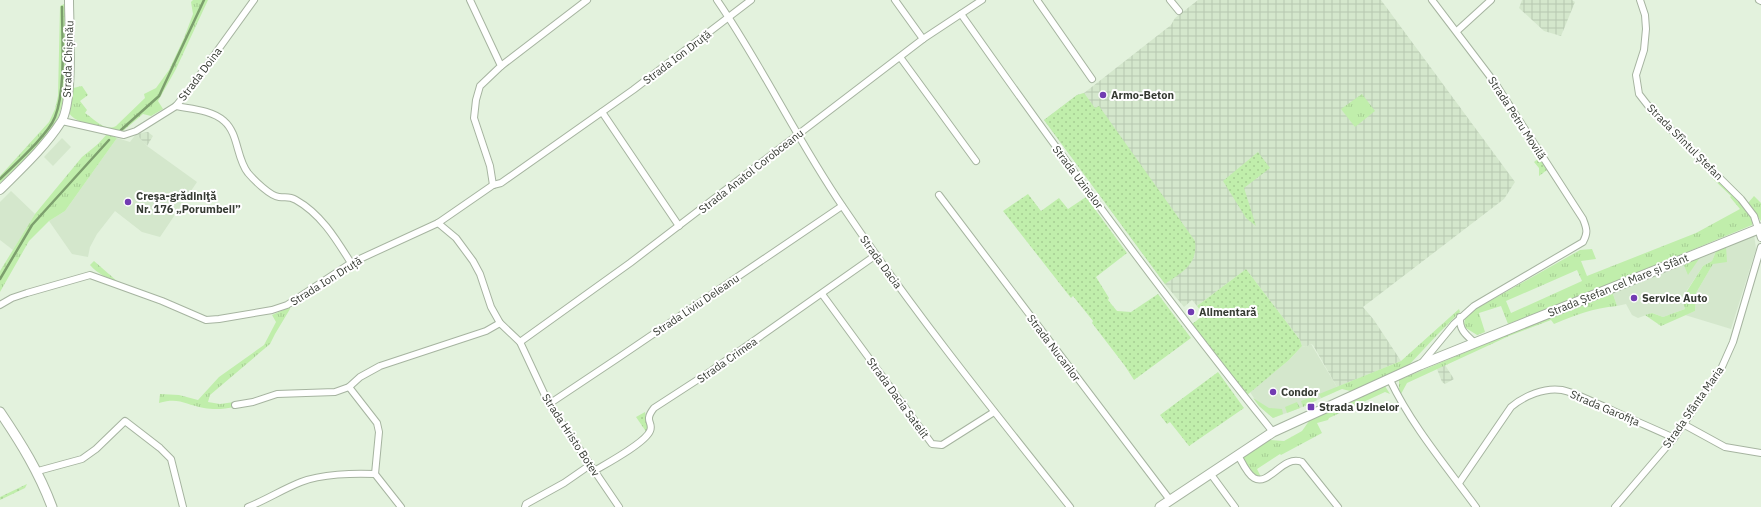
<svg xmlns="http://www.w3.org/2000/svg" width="1761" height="507" viewBox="0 0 1761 507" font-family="'IBM Plex Sans',sans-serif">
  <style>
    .built { fill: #d4e7cc }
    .industrial { fill: url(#industrial-grid) }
    .grass { fill: url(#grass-tufts); fill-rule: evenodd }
    .park { fill: url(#park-dots) }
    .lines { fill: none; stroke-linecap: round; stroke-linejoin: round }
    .stream { stroke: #7c9f6d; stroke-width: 2.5 }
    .minor-casing { stroke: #a6b4a0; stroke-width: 8 }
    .tertiary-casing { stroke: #a6b4a0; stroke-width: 10 }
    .secondary-casing { stroke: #a6b4a0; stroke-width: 11 }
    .minor { stroke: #fff; stroke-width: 6 }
    .tertiary { stroke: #fff; stroke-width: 8 }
    .secondary { stroke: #fff; stroke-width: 9 }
    .poi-dot { fill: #723cb2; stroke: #fff; stroke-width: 1.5 }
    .labels { text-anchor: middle; stroke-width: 4; stroke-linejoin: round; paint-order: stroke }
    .street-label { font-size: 11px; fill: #353a32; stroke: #fff }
    .poi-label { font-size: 11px; font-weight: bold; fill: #353a32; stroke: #fff; text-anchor: start }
  </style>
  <defs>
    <pattern id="industrial-grid" width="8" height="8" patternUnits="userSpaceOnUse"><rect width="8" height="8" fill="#d4e7cc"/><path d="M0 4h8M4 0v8" fill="none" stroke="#b7c7b0"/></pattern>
    <pattern id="grass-tufts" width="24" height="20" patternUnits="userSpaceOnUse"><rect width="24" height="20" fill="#c0eeab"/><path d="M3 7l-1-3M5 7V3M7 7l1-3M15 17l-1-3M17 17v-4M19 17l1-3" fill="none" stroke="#a6cd94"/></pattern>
    <pattern id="park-dots" width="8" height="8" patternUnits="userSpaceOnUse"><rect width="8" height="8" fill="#c0eeab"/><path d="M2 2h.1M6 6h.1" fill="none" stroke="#a6cd94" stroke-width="1.8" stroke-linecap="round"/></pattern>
  </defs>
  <rect width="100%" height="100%" fill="#e3f2dd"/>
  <g class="built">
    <polygon points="136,134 147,146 197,182 160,237 142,232 115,211 97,234 90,247 88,257 72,254 49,221 65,211 117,138 130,142"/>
    <polygon points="62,138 71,147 53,166 44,157"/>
    <polygon points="11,191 35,214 13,250 0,240 0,202"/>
    <polygon points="1754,234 1756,249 1731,329 1685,315 1695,311 1696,293 1713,264 1726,246"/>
    <polygon points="1717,249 1712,261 1703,266 1682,298 1685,309 1663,317 1652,313 1638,318 1632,315 1626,304 1617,306 1612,291"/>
    <polygon points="1311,344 1337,387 1335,392 1300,408 1273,418 1259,406 1250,392 1289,360 1302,346 1306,347"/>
  </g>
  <g class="industrial">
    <polygon points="1198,0 1381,0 1515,182 1504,199 1363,307 1374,320 1401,361 1337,387 1313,345 1311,344 1306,347 1302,346 1300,340 1246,269 1197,306 1192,300 1184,307 1165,284 1044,120 1077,95 1084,93 1102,79 1171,25 1175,18"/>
    <polygon points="1522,0 1572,0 1575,2 1561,36 1544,31 1519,8"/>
    <polygon points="148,132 153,136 147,146 136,134"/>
    <polygon points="1445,365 1454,379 1445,384 1442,382 1437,369"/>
  </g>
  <g class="grass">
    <path d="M 193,0 L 208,0 L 176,69 L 158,101 L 163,109 L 151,116 L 143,114 L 123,131 C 112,131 72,124 69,112 C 67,106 72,95 73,88 L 82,86 L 88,95 L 80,101 L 87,110 L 85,113 C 94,119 105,132 116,126 L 145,98 L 144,94 L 156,88 L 169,70 L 184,38 L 193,14 L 191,2 Z"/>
    <path d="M 66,3 C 66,37 71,92 56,122 C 46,141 16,167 0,183 L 0,176 L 49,122 L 55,109 L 58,96 L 60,6 Z"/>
    <polygon points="1362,94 1375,111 1355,127 1341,109"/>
    <polygon points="107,134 117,138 65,211 49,221 29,241 0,292 0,271 35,214 82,157 98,144"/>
    <path d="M 1716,177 C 1730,190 1743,204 1753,220 L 1752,225 L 1610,284 L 1508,324 L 1501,306 L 1479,313 L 1485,332 L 1477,335 L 1466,328 L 1464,324 L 1465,319 L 1472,311 L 1580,250 L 1592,249 L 1596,259 L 1581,261 L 1587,276 L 1696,233 L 1740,209 L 1730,197 L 1731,196 L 1712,178 ZM 1577,270 L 1582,281 L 1511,313 L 1506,301 Z"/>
    <polygon points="1754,196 1761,203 1761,221 1748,203"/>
    <polygon points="1726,246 1727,262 1713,264 1696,293 1695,311 1661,326 1645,315 1652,313 1663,317 1685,309 1682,299 1703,266 1712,261 1717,249"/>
    <polygon points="1701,256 1688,275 1683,263"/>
    <path d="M 94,261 L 118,282 C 107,278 98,274 90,265 Z"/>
    <path d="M 1612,291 L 1617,306 C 1593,308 1575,315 1554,324 L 1551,320 L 1509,336 L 1407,383 L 1401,394 L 1399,389 L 1399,380 Z"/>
    <path d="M 290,307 L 290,309 L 275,334 L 270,344 L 210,395 L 208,402 L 220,404 L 234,402 L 235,407 C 224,409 215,410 204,408 C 185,405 180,397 159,403 L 160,394 L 179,395 L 198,400 L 219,377 L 264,345 L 276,322 L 272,315 Z"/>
    <polygon points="1459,309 1460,312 1438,334 1408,366 1354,392 1342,389 1321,398 1319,394 1401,361"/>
    <polygon points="1385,386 1390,394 1385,392 1329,418 1328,420 1317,423 1322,433 1281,455 1280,454 1257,469 1261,477 1255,476 1245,463 1243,456 1270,440 1284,441 1302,431 1309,421"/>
    <polygon points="1315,396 1317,400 1303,407 1301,401"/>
    <polygon points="1253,398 1269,408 1282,409 1283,414 1273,418 1259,406"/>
    <polygon points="1297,402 1300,408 1287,413 1285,407"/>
  </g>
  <g class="park">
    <path d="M 1084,93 L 1095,108 L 1099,106 L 1195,241 C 1198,265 1182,272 1165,284 L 1044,120 L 1077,95 Z"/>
    <polygon points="1258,152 1270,168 1244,188 1256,226 1246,218 1223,181"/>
    <polygon points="1539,158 1547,170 1539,176 1539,168 1534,162"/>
    <polygon points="1028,194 1041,211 1059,198 1068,209 1086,197 1127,253 1096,277 1109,298 1108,300 1117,311 1131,312 1158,294 1191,338 1134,380 1125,366 1092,323 1093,321 1073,296 1071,298 1003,211"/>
    <polygon points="1246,269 1300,340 1302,346 1289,360 1247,395 1192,324 1204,315 1197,306"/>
    <polygon points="1218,372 1244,408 1189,446 1170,422 1167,424 1160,415"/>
    <polygon points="645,412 648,430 647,433 636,417"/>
    <polygon points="27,484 25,488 0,500 0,497"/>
  </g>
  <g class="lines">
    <g class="stream">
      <polyline points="121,130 159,96 204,0"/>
      <path d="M 0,179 C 14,165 48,135 55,117 C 66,90 62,37 62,7"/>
      <polyline points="0,279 32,225 109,140"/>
    </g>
    <defs>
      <g id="minor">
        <polyline points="470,0 501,66 480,86 476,100 474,118 490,166 493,185"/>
        <path d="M 717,0 C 763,67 797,140 843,207 C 913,311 992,409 1070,507"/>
        <polyline points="895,0 923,39"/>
        <polyline points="1037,0 1092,79"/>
        <polyline points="1170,0 1179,11"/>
        <polyline points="1640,0 1645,15 1646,29 1644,50 1636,75 1639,94 1653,112 1741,199 1754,216 1761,238"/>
        <polyline points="1759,0 1761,1"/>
        <path d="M 961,14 C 1061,156 1164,297 1273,432"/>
        <polyline points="1457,31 1491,0"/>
        <polyline points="900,57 976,161"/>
        <polyline points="501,66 587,0"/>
        <path d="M 176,106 C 191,109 212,110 224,121 C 239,134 236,158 248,173 C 254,180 270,196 279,197 C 286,198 289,196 296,200 C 321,214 336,239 351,263"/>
        <polyline points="602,112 679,226"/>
        <polyline points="62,121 124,135 136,131 176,106 189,90 254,0"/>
        <polyline points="939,195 1170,500"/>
        <polyline points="438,223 456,238 473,261 480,274 491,307 500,323 520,342 549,404 619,507"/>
        <polyline points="822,294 932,444 942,445 994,412"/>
        <polyline points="0,305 12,298 27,293 90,275 162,301 206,320 219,319 272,310 287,305 351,263 438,223 493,185 501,183 633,90 751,0"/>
        <path d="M 1460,317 C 1459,330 1466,335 1475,343"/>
        <polyline points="520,342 630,263 923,39 982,0"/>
        <path d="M 1421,364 L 1454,324 L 1474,306 L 1583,242 C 1588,233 1587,229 1583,219 L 1495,83 L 1432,0"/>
        <path d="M 1390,380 C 1412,426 1446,466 1476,507"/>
        <polyline points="349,387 377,423 379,432 375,474"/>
        <polyline points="549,404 618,358 842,206"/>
        <polyline points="235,405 253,402 277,394 335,392 349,387 360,377 380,366 486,331 500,323"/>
        <polyline points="1683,424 1725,447 1761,453"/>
        <path d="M 1238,455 C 1242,462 1247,474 1254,478 C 1269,487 1283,454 1302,462 L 1338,507"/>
        <polyline points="38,471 82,459 96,449 125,421 160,448 171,459 183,507"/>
        <path d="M 594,471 C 606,464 645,443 650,431 C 654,422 643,422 654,408 L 711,371 L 876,255"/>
        <polyline points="1210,473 1235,507"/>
        <polyline points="375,474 401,507"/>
        <path d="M 1459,483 L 1511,407 C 1524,396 1545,387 1562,390 C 1576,393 1590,401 1603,406 C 1626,417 1650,427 1674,438"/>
        <path d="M 248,507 C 266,500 283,489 301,482 C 321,474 354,473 375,474"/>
        <polyline points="525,507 526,504 564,483 590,465"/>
        <polyline points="1615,507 1674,438 1721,369 1733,342 1761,247"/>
      </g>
      <path id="tertiary" d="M 0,190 C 21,169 45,147 61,122 C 74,103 69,25 69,0"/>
      <g id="secondary">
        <path d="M 0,412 C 21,443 39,472 52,507"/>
        <polyline points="1160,507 1273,432 1420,365 1761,228"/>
      </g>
    </defs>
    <use href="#minor" class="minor-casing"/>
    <use href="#tertiary" class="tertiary-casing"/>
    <use href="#secondary" class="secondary-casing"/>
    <use href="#minor" class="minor"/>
    <use href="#tertiary" class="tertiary"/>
    <use href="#secondary" class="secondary"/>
  </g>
  <g class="poi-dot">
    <circle cx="1103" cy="95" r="4"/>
    <circle cx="128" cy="202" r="4"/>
    <circle cx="1634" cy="298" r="4"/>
    <circle cx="1191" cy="312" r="4"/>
    <circle cx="1273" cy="392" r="4"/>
    <rect x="1307" y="403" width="8" height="8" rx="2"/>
  </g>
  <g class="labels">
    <g class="street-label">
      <text transform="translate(677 57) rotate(-37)" y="4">Strada Ion Druță</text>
      <text transform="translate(68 59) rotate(-88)" y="4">Strada Chișinău</text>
      <text transform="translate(200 74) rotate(-53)" y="4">Strada Doina</text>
      <text transform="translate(1517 118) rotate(57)" y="4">Strada Petru Movilă</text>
      <text transform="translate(1685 142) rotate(45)" y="4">Strada Sfîntul Ștefan</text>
      <text transform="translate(751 171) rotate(-38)" y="4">Strada Anatol Corobceanu</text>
      <text transform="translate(1078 177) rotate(53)" y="4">Strada Uzinelor</text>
      <text transform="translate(881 262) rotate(54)" y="4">Strada Dacia</text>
      <text transform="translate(326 281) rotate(-32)" y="4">Strada Ion Druță</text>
      <text transform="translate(1618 285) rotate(-22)" y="4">Strada Ștefan cel Mare și Sfânt</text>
      <text transform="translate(696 305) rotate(-34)" y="4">Strada Liviu Deleanu</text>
      <text transform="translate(1054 348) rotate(53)" y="4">Strada Nucarilor</text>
      <text transform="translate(727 360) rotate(-35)" y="4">Strada Crimea</text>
      <text transform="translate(898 398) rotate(54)" y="4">Strada Dacia Satelit</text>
      <text transform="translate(1693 407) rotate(-55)" y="4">Strada Sfânta Maria</text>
      <text transform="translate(1605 408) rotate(23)" y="4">Strada Garofița</text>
      <text transform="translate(571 435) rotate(57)" y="4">Strada Hristo Botev</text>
    </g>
    <g class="poi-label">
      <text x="1111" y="99">Armo-Beton</text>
      <text x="136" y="200">Creşa-grădiniţă<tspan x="136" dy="13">Nr. 176 „Porumbeii”</tspan></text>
      <text x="1642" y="302">Service Auto</text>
      <text x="1199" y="316">Alimentară</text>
      <text x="1281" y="396">Condor</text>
      <text x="1319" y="411">Strada Uzinelor</text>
    </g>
  </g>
</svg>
